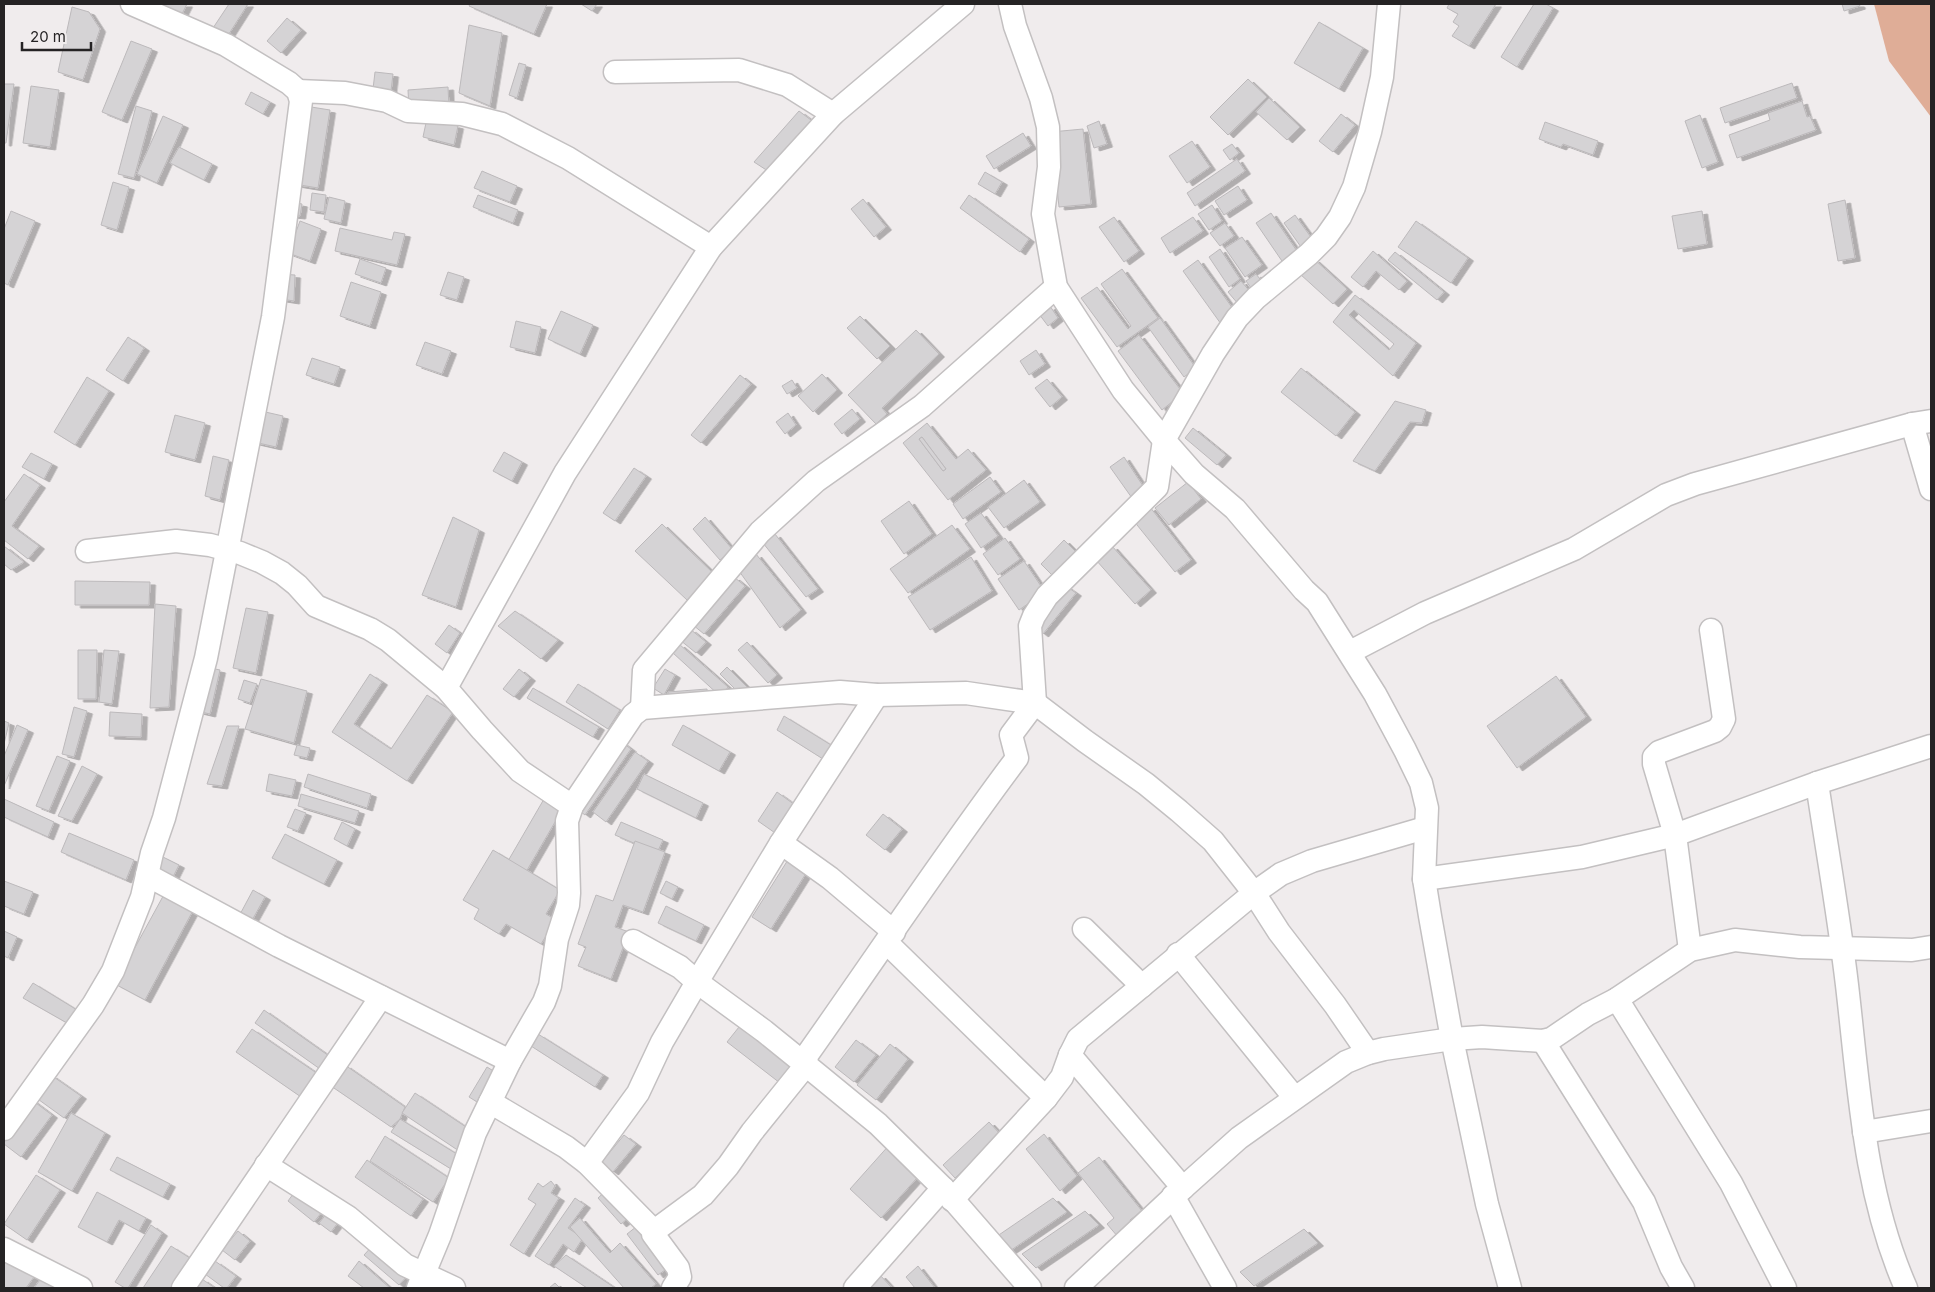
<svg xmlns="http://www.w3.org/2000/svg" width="1935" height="1292" viewBox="0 0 1935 1292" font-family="Inter,sans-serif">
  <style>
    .green { fill: #dfad97 }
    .building { fill: #d5d3d5; stroke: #bcb9bb; fill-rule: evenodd; filter: url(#shadow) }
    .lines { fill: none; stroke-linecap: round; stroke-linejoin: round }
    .minor-casing { stroke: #c3c0c1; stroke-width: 25 }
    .minor { stroke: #fff; stroke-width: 22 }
  </style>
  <defs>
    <filter id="shadow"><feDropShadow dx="5.5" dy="3" stdDeviation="0" flood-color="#0004"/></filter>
  </defs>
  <rect width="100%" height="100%" fill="#f0eced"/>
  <polygon class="green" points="1874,4 1931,4 1931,117 1889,61"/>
  <g class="building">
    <polygon points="145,4 187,4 179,20"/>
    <polygon points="229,4 248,4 227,37 213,28"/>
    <polygon points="470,4 547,4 534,34 469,6"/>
    <polygon points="581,4 597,4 592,11"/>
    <polygon points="1449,4 1496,4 1469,46 1452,36 1459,26 1453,22 1458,14 1447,8"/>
    <polygon points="1534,4 1546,4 1553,8 1517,67 1501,57"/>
    <polygon points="1842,4 1859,4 1860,6 1844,11"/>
    <polygon points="72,7 89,12 100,29 83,80 58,72"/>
    <polygon points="287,18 301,30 281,53 267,41"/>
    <polygon points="1319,22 1363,48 1339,89 1294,63"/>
    <polygon points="469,25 502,33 490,106 459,93"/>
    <polygon points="131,41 152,49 122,120 102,112"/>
    <polygon points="519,63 526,65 517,98 509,95"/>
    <polygon points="375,72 393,74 391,91 373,89"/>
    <polygon points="1248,79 1267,97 1228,135 1210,117"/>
    <polygon points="1792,83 1797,98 1725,123 1720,108"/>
    <polygon points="4,84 14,84 6,143 4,143"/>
    <polygon points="31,86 59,90 50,147 23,143"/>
    <polygon points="448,87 449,107 409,110 408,90"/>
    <polygon points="251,92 270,102 263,114 245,104"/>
    <polygon points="1269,98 1300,127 1287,140 1256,112"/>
    <polygon points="1802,101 1807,117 1810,116 1816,130 1737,158 1729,135 1770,120 1768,113"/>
    <polygon points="136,106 152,111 134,178 118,174"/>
    <polygon points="305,106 330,110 318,188 294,184"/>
    <polygon points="799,111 815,123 771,173 754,162"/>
    <polygon points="1341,114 1355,125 1333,152 1319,141"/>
    <polygon points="1700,115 1718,162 1702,168 1685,121"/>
    <polygon points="163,116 183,125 157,183 137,174"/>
    <polygon points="427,118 458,126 454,145 423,137"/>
    <polygon points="1099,121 1107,144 1094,148 1087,126"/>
    <polygon points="1545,122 1598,141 1593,155 1563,144 1561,147 1539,139"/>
    <polygon points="1083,129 1091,204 1059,207 1051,132"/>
    <polygon points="1023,133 1031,146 994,169 986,156"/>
    <polygon points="1192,141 1210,167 1187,183 1169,156"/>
    <polygon points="1232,144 1239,153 1230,160 1223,150"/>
    <polygon points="179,147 212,164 204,180 170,163"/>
    <polygon points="1237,159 1245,171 1195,206 1187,193"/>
    <polygon points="482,171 517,186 510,202 474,188"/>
    <polygon points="985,172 1002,182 995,194 978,184"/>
    <polygon points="113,182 129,187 117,230 101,225"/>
    <polygon points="1238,186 1247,200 1224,215 1215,201"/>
    <polygon points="312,193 326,195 324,212 310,210"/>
    <polygon points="478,195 518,210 513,223 473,207"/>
    <polygon points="969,195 1029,239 1020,252 960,208"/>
    <polygon points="329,197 345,201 341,223 324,219"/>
    <polygon points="863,199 886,227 874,237 851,209"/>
    <polygon points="1845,200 1855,258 1838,261 1828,204"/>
    <polygon points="292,202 302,204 300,216 290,215"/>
    <polygon points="1212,205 1222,221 1209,230 1198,214"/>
    <polygon points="11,211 35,221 8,285 4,283 4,229"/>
    <polygon points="1702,211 1707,244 1678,249 1672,216"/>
    <polygon points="1271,213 1299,254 1284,264 1256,223"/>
    <polygon points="1295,215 1313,240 1301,247 1284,223"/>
    <polygon points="1114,217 1139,251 1124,262 1099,227"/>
    <polygon points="1193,217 1203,231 1170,253 1161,238"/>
    <polygon points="300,221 321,229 310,261 288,253"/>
    <polygon points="1416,221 1468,258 1451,283 1398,247"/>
    <polygon points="1225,223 1234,236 1220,246 1210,233"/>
    <polygon points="340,228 392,240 394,232 405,234 397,265 335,251"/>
    <polygon points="1242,237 1262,265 1245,277 1225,248"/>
    <polygon points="1220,249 1240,279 1229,287 1209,257"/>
    <polygon points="1373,251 1407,281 1399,290 1376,271 1363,287 1351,277"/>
    <polygon points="1395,252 1444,292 1437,300 1388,260"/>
    <polygon points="360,259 386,268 381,283 355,274"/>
    <polygon points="1314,259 1347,289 1333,304 1300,274"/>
    <polygon points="1198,260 1236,313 1221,324 1183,271"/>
    <polygon points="1122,269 1158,318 1117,347 1081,298 1097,287 1128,329 1131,326 1101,284"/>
    <polygon points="448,272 464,277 457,300 440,295"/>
    <polygon points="281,274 295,275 294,301 281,299"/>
    <polygon points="1256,274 1264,284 1254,292 1246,281"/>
    <polygon points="1241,281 1252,294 1239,305 1228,292"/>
    <polygon points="351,282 381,292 370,326 340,316"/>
    <path d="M 1355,295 L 1416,343 L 1393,376 L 1333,322 ZM 1354,310 L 1394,344 L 1389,350 L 1349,315 Z"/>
    <polygon points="1050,306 1058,318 1048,326 1039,314"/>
    <polygon points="561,311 593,325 580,354 548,339"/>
    <polygon points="860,316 890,346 877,359 847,328"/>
    <polygon points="1160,318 1196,368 1184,377 1148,327"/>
    <polygon points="516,321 541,327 535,353 510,347"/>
    <polygon points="916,330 939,354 882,408 887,414 876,424 848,395"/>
    <polygon points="1139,335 1183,393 1162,410 1118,351"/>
    <polygon points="128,337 144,348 123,381 106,370"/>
    <polygon points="425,342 451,351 442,374 416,365"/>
    <polygon points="1036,350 1045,364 1029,375 1020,361"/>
    <polygon points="312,358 340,367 334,384 306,375"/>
    <polygon points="1301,368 1355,412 1336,436 1281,392"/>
    <polygon points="822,374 837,390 813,412 798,396"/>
    <polygon points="740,375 751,384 701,443 691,435"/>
    <polygon points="87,377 109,391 75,445 54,432"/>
    <polygon points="1047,379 1062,397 1050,407 1035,388"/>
    <polygon points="792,380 797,388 787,394 782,386"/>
    <polygon points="1395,401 1426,410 1422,423 1410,422 1375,471 1353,461"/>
    <polygon points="852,409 860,419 842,434 834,424"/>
    <polygon points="261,411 283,416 276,447 254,442"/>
    <polygon points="788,413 796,425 785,434 776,422"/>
    <polygon points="175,415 205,423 195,460 165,452"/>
    <path d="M 927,423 L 956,459 L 968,449 L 986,470 L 948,500 L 903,443 ZM 922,437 L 946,469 L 943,471 L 919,439 Z"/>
    <polygon points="1193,428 1226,455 1217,465 1185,438"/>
    <polygon points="922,437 946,469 943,471 919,439"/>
    <polygon points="504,452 522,462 512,481 493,471"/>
    <polygon points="31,453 52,464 44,479 22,467"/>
    <polygon points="213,456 229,460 220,500 205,496"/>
    <polygon points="1124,457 1145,489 1132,498 1110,467"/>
    <polygon points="634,468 646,476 615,521 603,513"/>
    <polygon points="24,474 40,485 12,526 39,546 28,559 4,540 4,502"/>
    <polygon points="990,477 1001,492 963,519 953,504"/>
    <polygon points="1024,480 1040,502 1004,528 988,507"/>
    <polygon points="1188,482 1201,499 1169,525 1155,508"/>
    <polygon points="909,501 932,534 904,554 881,521"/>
    <polygon points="1150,507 1191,560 1175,572 1133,520"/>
    <polygon points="981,513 998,536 981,548 965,524"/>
    <polygon points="453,517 479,530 456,607 422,595"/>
    <polygon points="705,517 733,550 720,560 693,529"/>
    <polygon points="662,524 713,573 687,600 635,551"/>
    <polygon points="952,525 970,549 908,593 890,569"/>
    <polygon points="775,534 818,589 806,597 763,543"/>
    <polygon points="1005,538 1020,559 998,575 983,554"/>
    <polygon points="1064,540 1079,555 1056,579 1041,564"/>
    <polygon points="4,546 24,562 11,570 4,564"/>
    <polygon points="1112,546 1151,590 1135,604 1096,560"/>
    <polygon points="756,554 801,610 780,628 739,571"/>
    <polygon points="971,557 992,591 930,630 908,597"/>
    <polygon points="1024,561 1045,592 1019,610 998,579"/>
    <polygon points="734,577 745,586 704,634 693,625"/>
    <polygon points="75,581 150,582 149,605 75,605"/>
    <polygon points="1066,586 1076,593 1043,634 1034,627"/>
    <polygon points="155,604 176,606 169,707 150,708"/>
    <polygon points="246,608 268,612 256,673 233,668"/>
    <polygon points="515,611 558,640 541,659 498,626"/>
    <polygon points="449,625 460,633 447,653 435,644"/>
    <polygon points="690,629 706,642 696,653 680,640"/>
    <polygon points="747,642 777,675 768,683 738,650"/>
    <polygon points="679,644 728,687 721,697 673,653"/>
    <polygon points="78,650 97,650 96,699 78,699"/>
    <polygon points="104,650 119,651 112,704 99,702"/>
    <polygon points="206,667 220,670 210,714 197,711"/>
    <polygon points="727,667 751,691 744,698 720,674"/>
    <polygon points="519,669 530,678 514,697 503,689"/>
    <polygon points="665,669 675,675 664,695 653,688"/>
    <polygon points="370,674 382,682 354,724 391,749 427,695 453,712 407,781 332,732"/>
    <polygon points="1556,676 1586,717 1517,768 1487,726"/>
    <polygon points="261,679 307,691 294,743 245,729"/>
    <polygon points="244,680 257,684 250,703 238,699"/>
    <polygon points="578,684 620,710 608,729 566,702"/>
    <polygon points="533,688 599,727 593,737 527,698"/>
    <polygon points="707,689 708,700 669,702 668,692"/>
    <polygon points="74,707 87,711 74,757 62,754"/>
    <polygon points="110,712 142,714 141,737 109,736"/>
    <polygon points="784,716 831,745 823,759 777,730"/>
    <polygon points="4,721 9,723 4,744"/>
    <polygon points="17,725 28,730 4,786 4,756"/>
    <polygon points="683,725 730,752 719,771 672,745"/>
    <polygon points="227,726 239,726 222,786 207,784"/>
    <polygon points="619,740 631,749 585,815 573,806"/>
    <polygon points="297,745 310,748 307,758 294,755"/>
    <polygon points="635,752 648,761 606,822 593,812"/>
    <polygon points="57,756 70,761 49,811 36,806"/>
    <polygon points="82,766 97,774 72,821 58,816"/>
    <polygon points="269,774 296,780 292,796 266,791"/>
    <polygon points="308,774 371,794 367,808 304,787"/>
    <polygon points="644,774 703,803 696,818 637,789"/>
    <polygon points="777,792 795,805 778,835 758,821"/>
    <polygon points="301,794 359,811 355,823 298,806"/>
    <polygon points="4,799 54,822 48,837 4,817"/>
    <polygon points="544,799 562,810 526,872 508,861"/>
    <polygon points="295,809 306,813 298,831 287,827"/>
    <polygon points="883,814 902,829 885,850 866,835"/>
    <polygon points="342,822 355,829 347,846 334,839"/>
    <polygon points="621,822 663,840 657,853 615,835"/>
    <polygon points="69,833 134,860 126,880 61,852"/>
    <polygon points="285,834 337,860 324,884 272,858"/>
    <polygon points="635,841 665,852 643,912 623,905 615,927 629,932 611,979 578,966 586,947 578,944 596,895 613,901"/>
    <polygon points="493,850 560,890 546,914 556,920 541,944 506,924 499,934 474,919 479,909 463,900"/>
    <polygon points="791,855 810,867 771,929 752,917"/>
    <polygon points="161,856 179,865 171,881 153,872"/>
    <polygon points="4,881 33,892 24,914 4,906"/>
    <polygon points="666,881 678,887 672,899 660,893"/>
    <polygon points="167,889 196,905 145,1000 115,984"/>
    <polygon points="253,890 265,897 250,924 238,918"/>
    <polygon points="666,906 704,925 696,941 658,923"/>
    <polygon points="4,931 17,937 8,958 4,956"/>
    <polygon points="33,983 82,1013 74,1027 23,998"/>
    <polygon points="264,1010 329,1056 320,1069 255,1023"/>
    <polygon points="743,1022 796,1063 780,1083 727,1042"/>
    <polygon points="252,1029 318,1074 301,1097 236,1052"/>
    <polygon points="538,1034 603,1075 595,1087 531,1046"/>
    <polygon points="856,1040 876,1055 854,1082 835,1067"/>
    <polygon points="890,1044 908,1059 876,1100 857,1085"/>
    <polygon points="345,1065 405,1107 400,1119 391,1127 331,1086"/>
    <polygon points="487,1067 500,1075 482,1105 469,1097"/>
    <polygon points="51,1075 81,1096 64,1118 35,1097"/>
    <polygon points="415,1093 472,1131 459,1151 402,1113"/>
    <polygon points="32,1100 52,1115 21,1157 4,1144 4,1138"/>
    <polygon points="71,1113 105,1133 72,1191 38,1172"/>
    <polygon points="400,1119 460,1156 451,1169 391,1132"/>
    <polygon points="989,1122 1001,1135 955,1178 943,1165"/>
    <polygon points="1044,1134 1077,1176 1060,1191 1026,1149"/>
    <polygon points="624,1135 636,1144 613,1172 601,1163"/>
    <polygon points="385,1136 449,1178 433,1202 370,1161"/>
    <polygon points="891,1143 917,1178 881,1218 850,1189"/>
    <polygon points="117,1157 170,1184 163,1197 110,1170"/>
    <polygon points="1099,1157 1142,1211 1130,1220 1133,1225 1118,1237 1107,1224 1114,1218 1078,1173"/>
    <polygon points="367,1160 423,1199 411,1216 355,1177"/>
    <polygon points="36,1175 60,1190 27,1240 4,1224"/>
    <polygon points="551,1181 555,1186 551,1193 559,1198 524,1254 510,1245 536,1204 528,1199 538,1183 543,1187"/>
    <polygon points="609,1188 632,1215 621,1224 598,1198"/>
    <polygon points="296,1190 322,1212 314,1222 288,1201"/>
    <polygon points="97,1192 146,1218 139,1231 119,1220 107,1242 78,1227"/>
    <polygon points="575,1198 585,1205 568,1228 583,1238 574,1252 563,1244 549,1265 535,1256"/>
    <polygon points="1053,1198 1067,1212 1004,1255 990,1241"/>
    <polygon points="332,1207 343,1216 331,1232 319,1223"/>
    <polygon points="1085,1211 1099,1225 1036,1268 1022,1254"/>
    <polygon points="580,1218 610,1253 620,1243 656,1284 651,1288 624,1288 570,1227"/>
    <polygon points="641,1223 672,1265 658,1275 627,1234"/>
    <polygon points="151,1225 162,1233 128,1288 125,1288 115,1282"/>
    <polygon points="1304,1229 1318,1243 1254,1286 1240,1272"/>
    <polygon points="238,1231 250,1241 235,1260 222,1250"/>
    <polygon points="375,1243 409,1274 399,1285 364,1255"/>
    <polygon points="171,1246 193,1260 175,1288 143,1288"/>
    <polygon points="566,1255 615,1288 587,1288 554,1266"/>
    <polygon points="4,1256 34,1277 26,1288 4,1288"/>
    <polygon points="215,1261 236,1276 227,1288 224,1288 205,1274"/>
    <polygon points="359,1261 390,1288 364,1288 348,1276"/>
    <polygon points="918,1266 935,1288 915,1288 906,1277"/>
    <polygon points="880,1275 892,1288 866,1288"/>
    <polygon points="42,1277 59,1288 34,1288"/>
    <polygon points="202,1279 215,1288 196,1288"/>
    <polygon points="555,1283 560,1288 549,1288"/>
  </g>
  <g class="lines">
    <defs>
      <g id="minor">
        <polyline points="1010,4 1015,26 1041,98 1048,127 1049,167 1043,214 1056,287 1123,390 1164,440 1194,474 1235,509 1304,590 1317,602 1375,694 1405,750 1421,783 1427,808 1424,879 1430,916 1452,1039 1487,1204 1510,1288"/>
        <polyline points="615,72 739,70 787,85 833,114"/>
        <polyline points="298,91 345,93 387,101 408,111 462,114 502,124 568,158 711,247"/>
        <polyline points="1912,424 1931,489"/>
        <polyline points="87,551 176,541 210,545 240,553 262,562 282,573 297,585 316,606 370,629 388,640 446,688 482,730 520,771 572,806"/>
        <polyline points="1350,652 1425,613 1574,549 1666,495 1695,484 1912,424 1931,421"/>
        <polyline points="446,688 565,473 711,247 833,114 963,4"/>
        <polyline points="642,708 644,670 760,532 816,481 922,406 1056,287"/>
        <path d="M 1817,783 C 1827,850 1839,917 1847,985 C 1859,1088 1864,1193 1906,1288"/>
        <polyline points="781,843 830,878 894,932"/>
        <polyline points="147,875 279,946 510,1061"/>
        <polyline points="1424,879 1582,857 1675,835 1817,783 1931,746"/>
        <polyline points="1084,929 1142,986"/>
        <polyline points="887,943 1046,1098"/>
        <polyline points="1690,950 1675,835 1654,764 1654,757 1659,752 1715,731 1720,727 1724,719 1711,630"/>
        <polyline points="1178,954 1294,1097"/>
        <polyline points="1617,999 1731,1183 1785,1288"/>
        <polyline points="1543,1041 1644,1202 1671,1267 1683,1288"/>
        <polyline points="1070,1055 1183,1188"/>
        <polyline points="490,1102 566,1147 587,1163 650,1227 654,1229 661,1226 703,1195 728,1166 752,1132 806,1065 764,1031 697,982 680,967 633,941"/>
        <polyline points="4,1129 93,1005 113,971 142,897 152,853 164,818 206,658 273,317 301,101 298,91 289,83 226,45 132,4"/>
        <polyline points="1864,1132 1931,1121"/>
        <polyline points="587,1163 638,1093 662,1042 697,982 781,843 877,695"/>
        <polyline points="266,1165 348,1217 405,1265 454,1288"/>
        <polyline points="1173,1196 1225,1288"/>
        <polyline points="952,1200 1046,1098 1062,1077 1070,1055 1078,1039 1254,893 1281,874 1312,861 1425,828"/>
        <polyline points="654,1229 653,1234 678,1268 680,1277 673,1288"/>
        <polyline points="4,1249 81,1288"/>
        <polyline points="183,1288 381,997"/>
        <polyline points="418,1288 440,1235 475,1133 510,1061 544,1002 550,986 557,939 568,905 569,893 567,821 572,806 633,715 642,708 840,692 877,695 966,693 1035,703 1085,741 1146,784 1179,811 1213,841 1254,893 1279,932 1335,1005 1368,1053"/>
        <polyline points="855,1288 943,1188"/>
        <path d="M 1030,1288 L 943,1188 L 878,1124 L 806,1065 L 807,1055 C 877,956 944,855 1017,758 L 1011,735 L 1035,703 L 1030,626 L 1034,616 L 1047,596 L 1157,487 L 1164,440 L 1213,354 L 1237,318 L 1256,298 L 1309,254 L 1326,237 L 1340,217 L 1354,187 L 1370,132 L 1382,77 L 1389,4"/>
        <polyline points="1076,1288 1183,1188 1239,1138 1346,1062 1368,1053 1384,1049 1452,1039 1482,1037 1543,1041 1551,1039 1588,1014 1617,999 1690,950 1735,940 1800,947 1912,950 1931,947"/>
      </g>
    </defs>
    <use href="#minor" class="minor-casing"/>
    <use href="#minor" class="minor"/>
  </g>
  <rect width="1935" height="1292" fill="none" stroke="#252324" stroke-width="10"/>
  <path d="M22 42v8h69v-8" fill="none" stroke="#252324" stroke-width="2.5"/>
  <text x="30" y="42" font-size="15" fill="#252324" stroke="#f0eced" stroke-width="4" paint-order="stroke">20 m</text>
</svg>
